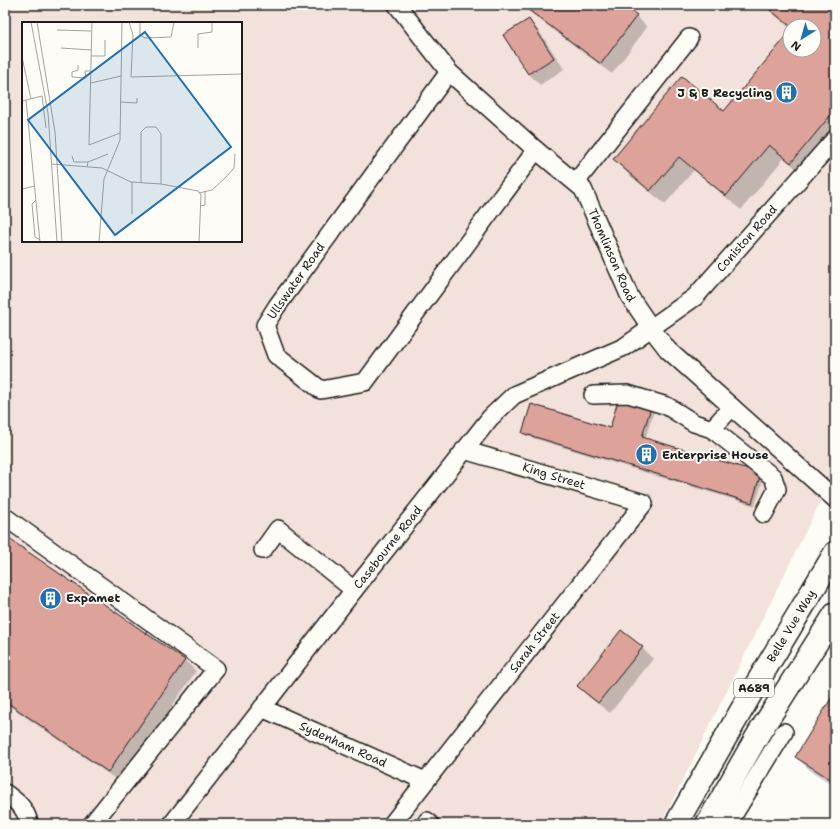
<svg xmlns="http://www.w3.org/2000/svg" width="840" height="829" viewBox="0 0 840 829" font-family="'Shantell Sans',sans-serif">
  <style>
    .built { fill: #f3e1db; fill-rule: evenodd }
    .shadow { fill: #0003 }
    .building { fill: #dda39b; stroke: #1c1c1c }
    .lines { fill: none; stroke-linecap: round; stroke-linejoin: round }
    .minor-casing { stroke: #1c1c1c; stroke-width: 20 }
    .highway-casing { stroke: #1c1c1c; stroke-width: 25 }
    .minor { stroke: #fdfcf7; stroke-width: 17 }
    .highway { stroke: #fdfcf7; stroke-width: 22 }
    .labels { text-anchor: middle; stroke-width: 4; stroke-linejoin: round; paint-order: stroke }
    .shield { fill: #fdfcf7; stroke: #605f5e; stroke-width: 1 }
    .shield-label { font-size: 11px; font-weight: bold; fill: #1c1c1c }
    .poi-label { font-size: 12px; font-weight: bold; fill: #1c1c1c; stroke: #fdfcf7; text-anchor: start }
    .street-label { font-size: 12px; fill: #1c1c1c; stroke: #fdfcf7 }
    .inset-road { fill: none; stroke: #a3a29f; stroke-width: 1 }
    .view { fill: #1f6fb2; fill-opacity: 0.15; stroke: #1f6fb2; stroke-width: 2 }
    .inset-edge { fill: none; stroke: #1c1c1c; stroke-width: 2 }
  </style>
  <rect width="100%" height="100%" fill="#fdfcf7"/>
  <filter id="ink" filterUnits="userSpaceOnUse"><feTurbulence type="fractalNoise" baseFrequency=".025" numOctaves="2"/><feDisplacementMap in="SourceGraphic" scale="8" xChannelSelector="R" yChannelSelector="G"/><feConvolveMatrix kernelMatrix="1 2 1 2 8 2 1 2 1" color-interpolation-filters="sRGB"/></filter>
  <g filter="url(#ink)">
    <path class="built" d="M 5,5 L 835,5 L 835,472 L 661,824 L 5,824 ZM 23,23 L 241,23 L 241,241 L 23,241 ZM 790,26 L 814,26 L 814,50 L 790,50 Z"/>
    <g class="shadow">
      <polygon points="522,5 622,5 636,16 647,27 612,74 527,10"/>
      <polygon points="763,5 835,5 835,141 806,177 784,158 741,210 694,170 665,204 628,174 614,159 725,112 790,33 790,50 814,50 814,26 790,26 790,28"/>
      <polygon points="529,20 539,31 564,69 540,85 529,74 505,36"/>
      <polygon points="650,408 654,411 645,439 764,477 755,506 526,436 523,433 610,429"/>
      <polygon points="5,537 185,661 196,671 120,782 5,703"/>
      <polygon points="621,632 642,648 653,659 610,713 589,697 578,686"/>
      <polygon points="835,694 835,786 811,771 796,757"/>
    </g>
    <g class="building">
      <polygon points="522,5 624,5 637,15 601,64"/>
      <polygon points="764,5 835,5 835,110 791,163 769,145 726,196 679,157 650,191 613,159 682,76 724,111 790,32 790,50 814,50 814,26 790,26"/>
      <polygon points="529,19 554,58 528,74 503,35"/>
      <polygon points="619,397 651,407 642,437 761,473 752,503 522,433 531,404 610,428"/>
      <polygon points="5,536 185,660 108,772 5,701"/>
      <polygon points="621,630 643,647 598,703 577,686"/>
      <polygon points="835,692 835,782 795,757"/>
    </g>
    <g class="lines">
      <defs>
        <g id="minor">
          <path id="s1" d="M 397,5 L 449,72 L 536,150 L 583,189 L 630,297 L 651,328 L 668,350 L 835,499"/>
          <polyline points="449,72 277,306 265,325 276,355 321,390 365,382 536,150"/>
          <polyline points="576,182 689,38"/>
          <polyline points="593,395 628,394 667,406 694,423 712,429 732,407"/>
          <polyline points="712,429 773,477 777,489 764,514"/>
          <polyline points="5,517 216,669 92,824"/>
          <polyline points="263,550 278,529 354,590"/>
          <path id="s2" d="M 262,708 L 425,781"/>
          <path d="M 5,793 C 18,803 24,806 29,822 L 29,824"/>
          <path id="s3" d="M 172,824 L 354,590 L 490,418 L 514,395 L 624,347 L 695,297 L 835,139"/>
          <path id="s4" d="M 392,824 L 644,503 L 464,450"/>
          <polyline points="426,824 427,821 430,824"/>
          <polyline points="728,824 784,732"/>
        </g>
        <g id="highway">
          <path id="s5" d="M 676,824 L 757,683 L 835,553"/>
          <polyline points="707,824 759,733 835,614"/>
        </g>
      </defs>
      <use href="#minor" class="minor-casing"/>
      <use href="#highway" class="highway-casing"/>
      <use href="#minor" class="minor"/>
      <use href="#highway" class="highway"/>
    </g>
  </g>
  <defs>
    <symbol id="building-disc" viewBox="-11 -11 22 22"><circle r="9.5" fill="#1f6fb2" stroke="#fdfcf7"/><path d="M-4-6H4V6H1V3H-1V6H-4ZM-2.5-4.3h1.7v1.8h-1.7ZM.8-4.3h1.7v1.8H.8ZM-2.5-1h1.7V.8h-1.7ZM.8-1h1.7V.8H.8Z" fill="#fff"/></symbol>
  </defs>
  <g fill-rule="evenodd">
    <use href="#building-disc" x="774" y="80" width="25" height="25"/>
    <use href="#building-disc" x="634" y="442" width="25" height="25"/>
    <use href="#building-disc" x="38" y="586" width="25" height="25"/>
  </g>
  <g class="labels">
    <rect class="shield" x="734" y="679" width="40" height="18" rx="3"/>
    <g class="shield-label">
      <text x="754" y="692">A689</text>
    </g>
    <g class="poi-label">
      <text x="772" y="97" text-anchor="end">J &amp; B Recycling</text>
      <text x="662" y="459">Enterprise House</text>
      <text x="66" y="602">Expamet</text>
    </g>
    <g class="street-label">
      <text dy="4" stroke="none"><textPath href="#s3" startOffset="834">Coniston Road</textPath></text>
      <text dy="4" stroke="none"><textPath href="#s1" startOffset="335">Thomlinson Road</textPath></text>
      <text transform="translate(296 281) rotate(-55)" y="4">Ullswater Road</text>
      <text transform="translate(554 476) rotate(17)" y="4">King Street</text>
      <text dy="4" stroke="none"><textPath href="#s3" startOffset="351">Casebourne Road</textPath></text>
      <text dy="4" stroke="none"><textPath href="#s5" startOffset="229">Belle Vue Way</textPath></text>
      <text dy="4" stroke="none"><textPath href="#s4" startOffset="231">Sarah Street</textPath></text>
      <text dy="4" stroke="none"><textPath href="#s2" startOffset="89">Sydenham Road</textPath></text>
    </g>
  </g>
  <g transform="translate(22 22)">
    <rect width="220" height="220" fill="#fdfcf7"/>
    <path class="inset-road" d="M 9,0 L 26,91 L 35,220M 15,0 L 33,110 L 40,220M 70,0 L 67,123 L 98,111M 107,0 L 111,13 L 109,55 L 220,52M 118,0 L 118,13 L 123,16 L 149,15 L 152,0M 35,8 L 69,9M 39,26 L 69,28M 176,26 L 176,12 L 190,10 L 190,0M 69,34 L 83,34 L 83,18M 0,35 L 9,77M 56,43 L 56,48 L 50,50 L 50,55 L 64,56 L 63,49 L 69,49M 69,61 L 99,54M 4,78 L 18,220M 0,79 L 20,74 L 24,106M 98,80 L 115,81 L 115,76M 50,134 L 52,140 L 66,140M 30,142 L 80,146 L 109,160 L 139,162 L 176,169 L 179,173 L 177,220M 65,145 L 66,140 L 86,132M 119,160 L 119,110 L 124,105 L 134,105 L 139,112 L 139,162M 0,167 L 13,164M 177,171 L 190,168 L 204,155 L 212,146 L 213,132M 14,178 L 10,182 L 13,215 L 18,218M 178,184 L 183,183 L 183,169M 110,192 L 110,160M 77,220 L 82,157 L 98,118 L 100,0"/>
    <path class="view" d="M 123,10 L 209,125 L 93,213 L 6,98 Z"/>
    <rect width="220" height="220" class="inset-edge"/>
  </g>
  <rect width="840" height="829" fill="none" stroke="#fdfcf7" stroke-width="20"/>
  <rect x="10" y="10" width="820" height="809" fill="none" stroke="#1c1c1c" stroke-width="1.5" filter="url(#ink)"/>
  <g transform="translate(802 38) rotate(217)"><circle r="19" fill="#fdfcf7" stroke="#a3a29f"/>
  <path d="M0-3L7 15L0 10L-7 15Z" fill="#1f6fb2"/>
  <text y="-6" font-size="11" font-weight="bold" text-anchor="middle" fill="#1c1c1c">N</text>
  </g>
</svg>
